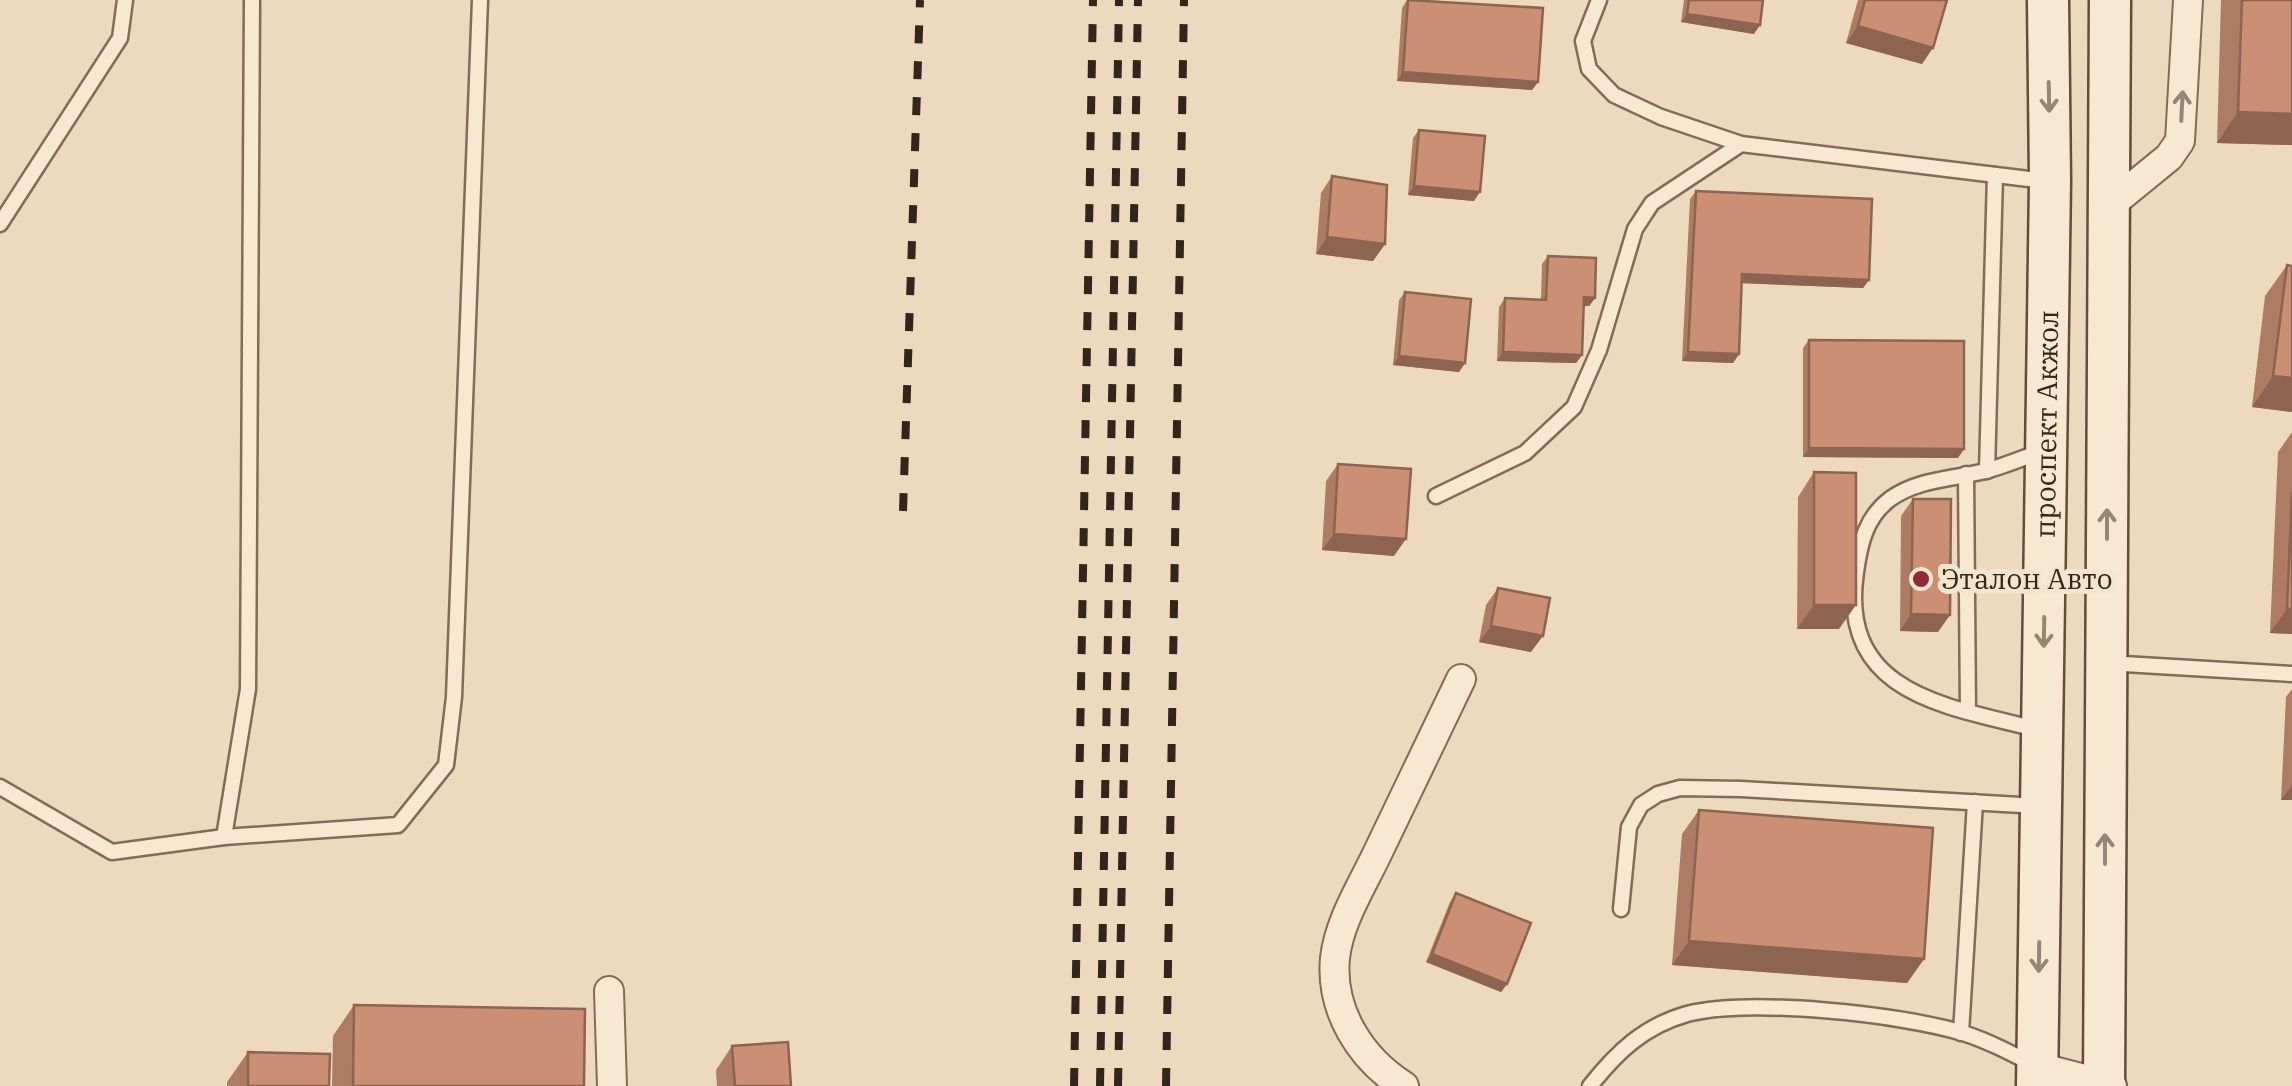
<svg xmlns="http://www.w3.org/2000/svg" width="2292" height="1086" viewBox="0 0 2292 1086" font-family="'IBM Plex Serif',serif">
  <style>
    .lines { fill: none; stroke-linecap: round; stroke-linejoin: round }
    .lane-casing { stroke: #846b57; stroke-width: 19 }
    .street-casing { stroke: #846b57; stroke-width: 32 }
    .secondary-casing { stroke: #664c3b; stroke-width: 45 }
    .lane { stroke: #f8e8d1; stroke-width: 14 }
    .street { stroke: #f8e8d1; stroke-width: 28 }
    .secondary { stroke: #f8e8d1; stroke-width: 40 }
    .rail { stroke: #34251c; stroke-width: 8; stroke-dasharray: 18 18; stroke-linecap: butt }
    .wall { fill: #ae7b64 }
    .shaded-wall { fill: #8d6451 }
    .building { fill: #ca8f74; stroke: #8d6451; stroke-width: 2.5 }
    .oneway { stroke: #968676 }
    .poi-dot { fill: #922935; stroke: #f4e5cd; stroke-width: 4 }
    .labels { text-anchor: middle; stroke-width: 10; stroke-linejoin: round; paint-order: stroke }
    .street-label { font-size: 28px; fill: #34251c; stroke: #f4e5cd }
    .poi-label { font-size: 28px; fill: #34251c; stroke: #f4e5cd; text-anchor: start }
  </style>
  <rect width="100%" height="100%" fill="#eddabe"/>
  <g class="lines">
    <defs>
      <g id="lane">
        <polyline points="1599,0 1583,41 1589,69 1614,95 1661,117 1741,144 2045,181"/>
        <polyline points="0,224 120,38 125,0"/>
        <polyline points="1987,471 1995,175"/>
        <polyline points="1966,474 1968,711"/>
        <polyline points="1436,496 1525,453 1574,407 1599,350 1635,229 1652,203 1741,144"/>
        <polyline points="2107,663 2292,674"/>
        <path d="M 2036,729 C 1946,706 1838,694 1856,572 C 1860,543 1866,517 1890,499 C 1918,479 1953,479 1985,471 C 2004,466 2023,458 2042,451"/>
        <polyline points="0,787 112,852 224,837 248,689 252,0"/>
        <polyline points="224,837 398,825 446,765 454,697 480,0"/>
        <polyline points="1621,909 1629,827 1641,805 1658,794 1680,788 1741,789 2038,806"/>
        <polyline points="1961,1033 1975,802"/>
        <path d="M 1590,1086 C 1617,1052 1644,1026 1687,1014 C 1750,998 1901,1014 1963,1033 C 1988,1041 2011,1053 2034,1065"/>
      </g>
      <g id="street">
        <polyline points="2109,206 2169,157 2180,141 2188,0"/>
        <polyline points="609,991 612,1086"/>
        <polyline points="2038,1067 2112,1086"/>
        <path d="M 1404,1086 C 1361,1059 1330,1011 1335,958 C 1339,921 1363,884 1378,852 C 1406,794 1433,737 1461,679"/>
      </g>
      <g id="secondary">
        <path id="s1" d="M 2037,1086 L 2050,181 L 2048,0"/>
        <polyline points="2104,1086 2110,0"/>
      </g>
    </defs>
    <use href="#lane" class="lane-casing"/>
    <use href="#street" class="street-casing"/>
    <use href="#secondary" class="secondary-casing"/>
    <use href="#lane" class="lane"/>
    <use href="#street" class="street"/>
    <use href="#secondary" class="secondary"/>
    <g class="rail">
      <polyline points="903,511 920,0"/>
      <polyline points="1074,1086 1093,0"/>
      <polyline points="1100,1086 1119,0"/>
      <polyline points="1118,1086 1138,0"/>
      <polyline points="1166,1086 1184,0"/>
    </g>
  </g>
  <g class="wall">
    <polygon points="1407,0 1538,82 1532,90 1397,81 1402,8"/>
    <polygon points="1684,0 1763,0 1754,34 1681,22"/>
    <polygon points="1858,0 1947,0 1922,64 1846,43"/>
    <polygon points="2221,0 2292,0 2292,145 2217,143"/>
    <polygon points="1419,130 1474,201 1408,195 1413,138"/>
    <polygon points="1332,176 1385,244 1373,261 1316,254 1321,193"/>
    <polygon points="1696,191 1869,280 1863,288 1742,283 1739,354 1733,363 1682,361 1690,199"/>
    <polygon points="1548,256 1595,298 1589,306 1584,306 1582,355 1576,363 1497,361 1499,307 1505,298 1541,299 1542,264"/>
    <polygon points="2287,265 2292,266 2292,412 2252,407 2265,296"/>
    <polygon points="1405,292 1465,363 1459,372 1393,365 1399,300"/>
    <polygon points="1809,340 1958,458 1803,457 1803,348"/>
    <polygon points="2292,432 2292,634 2270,633 2278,452"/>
    <polygon points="1338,464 1394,556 1322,550 1326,481"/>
    <polygon points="1814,472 1839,629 1797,629 1798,497"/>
    <polygon points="1913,499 1938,632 1900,631 1901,516"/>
    <polygon points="1498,588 1531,652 1479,642 1486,605"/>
    <polygon points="2292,689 2292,800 2281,800 2286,697"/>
    <polygon points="1699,810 1924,959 1907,983 1672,965 1682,834"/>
    <polygon points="1456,893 1507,984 1501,992 1426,962 1450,902"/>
    <polygon points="354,1005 584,1086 332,1086 333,1036"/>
    <polygon points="732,1046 791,1086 717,1086 716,1070"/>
    <polygon points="248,1052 329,1086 227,1086 227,1082"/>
  </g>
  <g class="shaded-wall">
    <polygon points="1687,14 1760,25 1754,34 1681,22"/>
    <polygon points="1858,26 1933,48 1922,64 1846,43"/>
    <polygon points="1403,72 1538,82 1532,90 1397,81"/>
    <polygon points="2238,112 2292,114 2292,145 2217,143"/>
    <polygon points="1414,186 1480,192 1474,201 1408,195"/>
    <polygon points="1327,237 1385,244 1373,261 1316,254"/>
    <polygon points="1742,274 1869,280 1863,288 1737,283"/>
    <polygon points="1584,297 1595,298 1589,306 1578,306"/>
    <polygon points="1503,352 1582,355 1576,363 1497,361"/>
    <polygon points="1688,352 1739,354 1733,363 1682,361"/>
    <polygon points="1399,356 1465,363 1459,372 1393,365"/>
    <polygon points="2273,376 2292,378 2292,412 2252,407"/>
    <polygon points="1809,448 1964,449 1958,458 1803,457"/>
    <polygon points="1334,534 1406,539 1394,556 1322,550"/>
    <polygon points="1814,605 1856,605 1839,629 1797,629"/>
    <polygon points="2287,609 2292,609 2292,634 2270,633"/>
    <polygon points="1911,614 1950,615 1938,632 1900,631"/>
    <polygon points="1491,626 1543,636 1531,652 1479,642"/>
    <polygon points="2292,785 2292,800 2281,800"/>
    <polygon points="1689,941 1924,959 1907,983 1672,965"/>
    <polygon points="1432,954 1507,984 1501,992 1426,962"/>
  </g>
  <g class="building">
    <polygon points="1408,0 1543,8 1538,82 1403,72"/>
    <polygon points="1689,0 1763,0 1760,25 1687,14"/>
    <polygon points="1865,0 1947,0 1933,48 1858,26"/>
    <polygon points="2242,0 2292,0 2292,114 2238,112"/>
    <polygon points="1419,130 1485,136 1480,192 1414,186"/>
    <polygon points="1332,176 1387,185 1385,244 1327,237"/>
    <polygon points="1696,191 1872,199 1869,280 1742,274 1739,354 1688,352"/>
    <polygon points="1548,256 1596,258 1595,298 1584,297 1582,355 1503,352 1505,298 1546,300"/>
    <polygon points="2287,265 2292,266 2292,378 2273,376"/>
    <polygon points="1405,292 1471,299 1465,363 1399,356"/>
    <polygon points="1809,340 1964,341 1964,449 1809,448"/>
    <polygon points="1338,464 1411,469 1406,539 1334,534"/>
    <polygon points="1814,472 1856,473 1856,605 1814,605"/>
    <polygon points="2292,492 2292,609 2287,609"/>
    <polygon points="1913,499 1951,499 1950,615 1911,614"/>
    <polygon points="1498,588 1550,598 1543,636 1491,626"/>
    <polygon points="1699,810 1933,828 1924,959 1689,941"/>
    <polygon points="1456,893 1531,923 1507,984 1432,954"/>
    <polygon points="354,1005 585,1009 584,1086 353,1086"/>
    <polygon points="788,1042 791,1086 735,1086 732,1046"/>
    <polygon points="248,1052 330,1054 329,1086 248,1086"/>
  </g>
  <defs><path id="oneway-shaft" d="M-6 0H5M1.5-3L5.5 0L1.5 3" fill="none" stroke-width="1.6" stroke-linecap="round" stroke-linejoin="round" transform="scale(2.5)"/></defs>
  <g class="oneway">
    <use href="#oneway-shaft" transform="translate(2049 97) rotate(89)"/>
    <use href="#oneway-shaft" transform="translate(2182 106) rotate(-87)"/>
    <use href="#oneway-shaft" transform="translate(2107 524) rotate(-90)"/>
    <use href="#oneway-shaft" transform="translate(2044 632) rotate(91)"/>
    <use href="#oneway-shaft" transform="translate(2105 849) rotate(-90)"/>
    <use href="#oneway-shaft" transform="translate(2039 957) rotate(91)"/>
  </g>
  <circle class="poi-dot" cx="1921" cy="579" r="10"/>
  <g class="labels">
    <g class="street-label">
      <text dy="10" stroke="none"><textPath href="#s1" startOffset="662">проспект Акжол</textPath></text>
    </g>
    <g class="poi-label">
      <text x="1941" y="589">Эталон Авто</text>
    </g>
  </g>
</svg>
